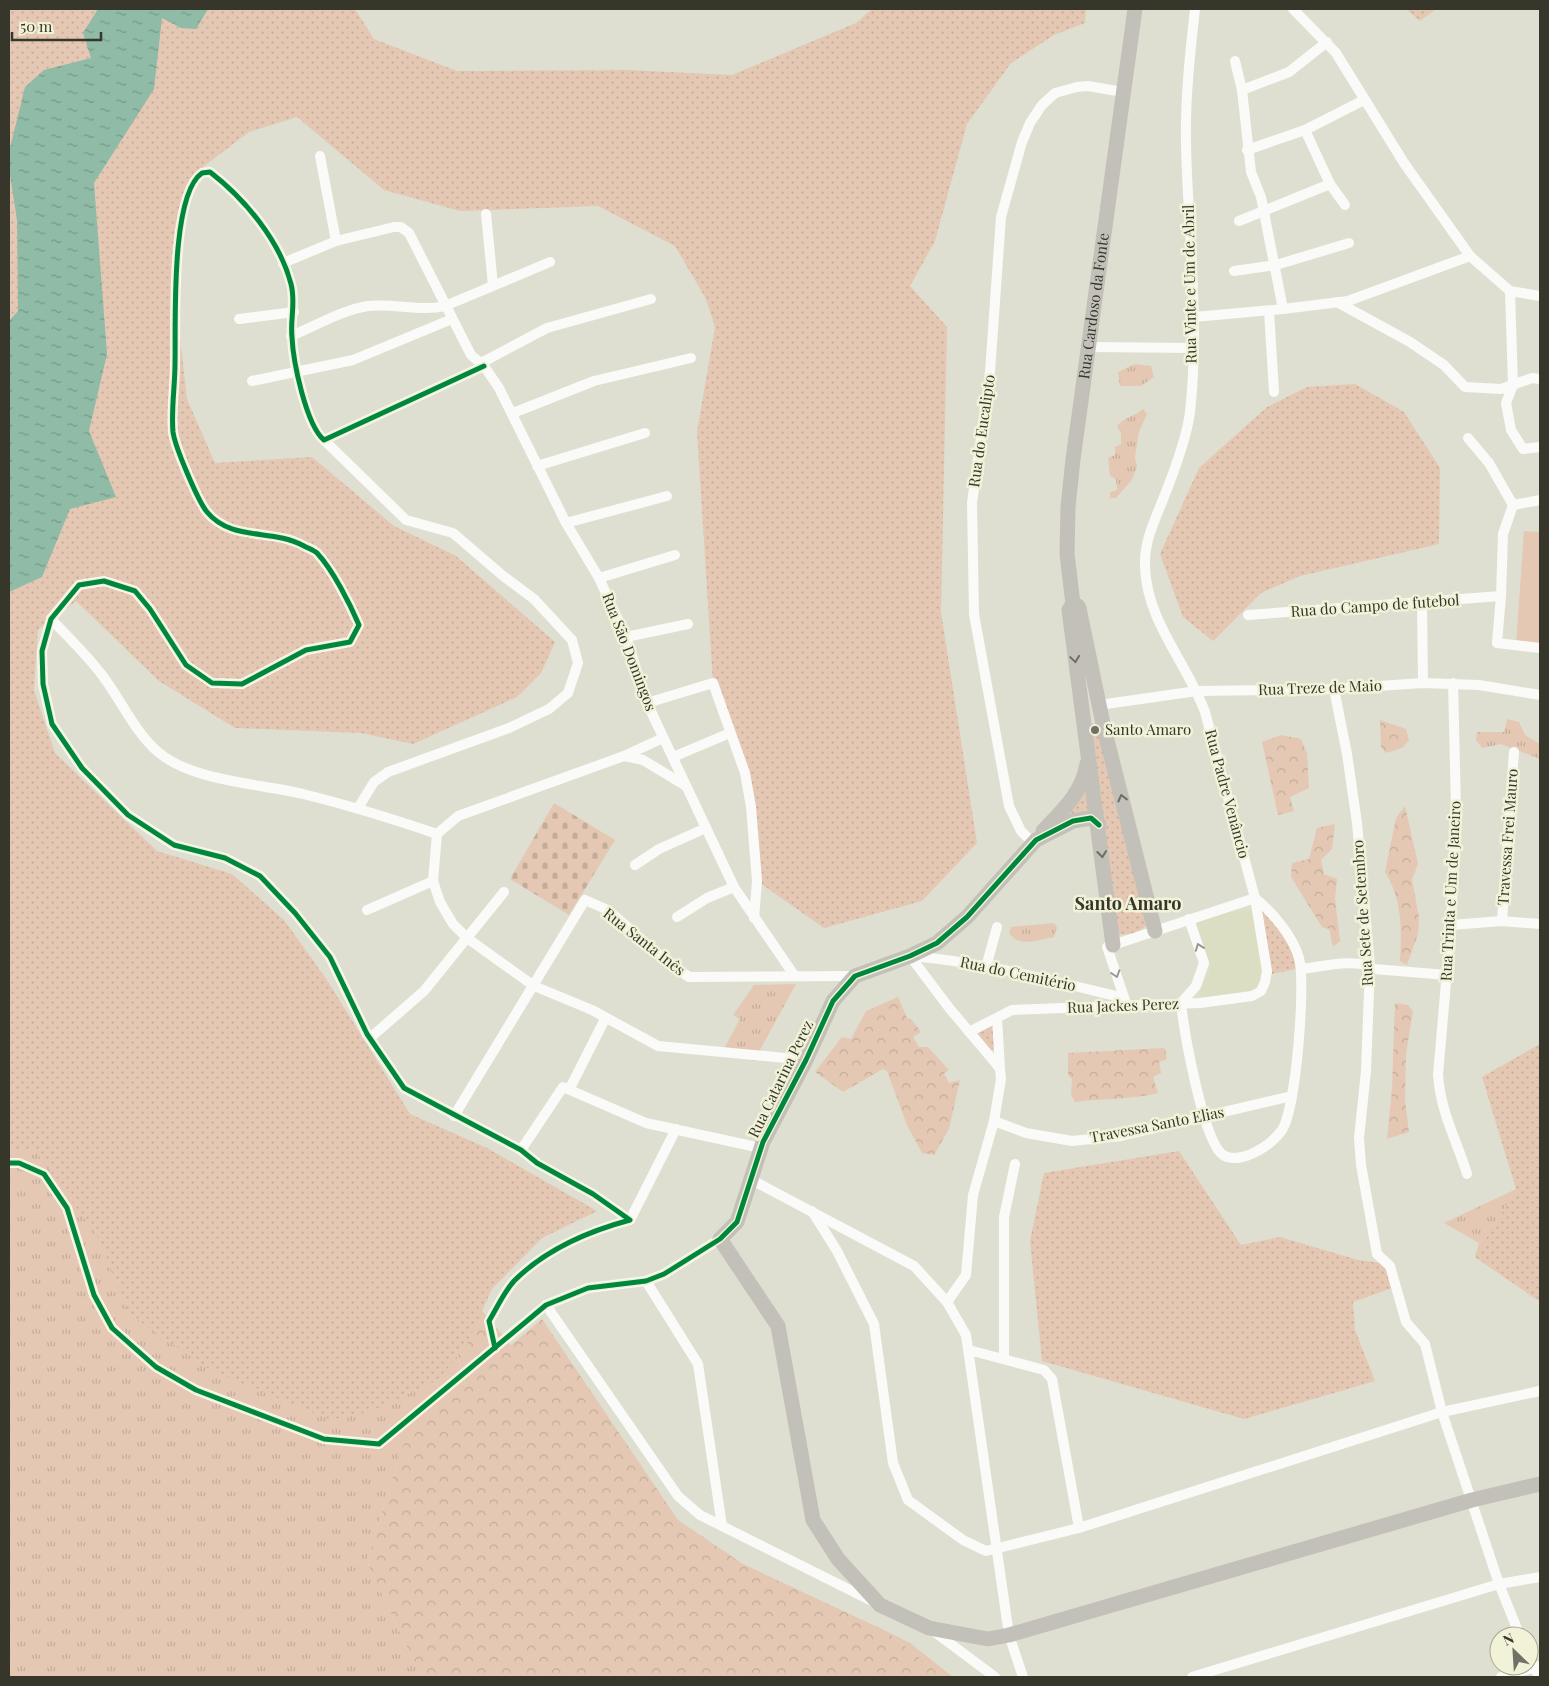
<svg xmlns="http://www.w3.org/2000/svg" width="1549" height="1686" viewBox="0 0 1549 1686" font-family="'Playfair Display',serif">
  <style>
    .built { fill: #dcdec4 }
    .grass { fill: url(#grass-tufts) }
    .forest { fill: url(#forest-crowns) }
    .cemetery { fill: url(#cemetery-stones) }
    .park { fill: url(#park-dots) }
    .pitch { fill: #e4c8b3 }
    .water { fill: url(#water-ripples) }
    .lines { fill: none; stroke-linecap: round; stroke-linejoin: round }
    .street { stroke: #fafaf8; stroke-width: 10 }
    .secondary { stroke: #c2c0b8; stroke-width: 15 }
    .cycleway-casing { stroke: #f1f2d7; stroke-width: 8 }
    .cycleway { stroke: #00873e; stroke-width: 5 }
    .oneway { stroke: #6e6d63 }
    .oneway2 { stroke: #989892 }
    .poi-dot { fill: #717165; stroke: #f1f2d7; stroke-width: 2 }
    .labels { text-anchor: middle; stroke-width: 5; stroke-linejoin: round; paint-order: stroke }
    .street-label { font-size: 15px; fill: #36362b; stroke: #f1f2d7 }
    .poi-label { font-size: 15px; fill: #36362b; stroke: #f1f2d7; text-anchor: start }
    .quarter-label { font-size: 18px; font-weight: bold; fill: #36362b; stroke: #f1f2d7 }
  </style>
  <defs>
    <pattern id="grass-tufts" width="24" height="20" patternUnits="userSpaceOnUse" patternTransform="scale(1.25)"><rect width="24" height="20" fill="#e4c8b3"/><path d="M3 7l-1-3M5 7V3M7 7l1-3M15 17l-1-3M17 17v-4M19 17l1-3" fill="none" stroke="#c4ac9a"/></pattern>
    <pattern id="forest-crowns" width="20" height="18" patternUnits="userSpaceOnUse" patternTransform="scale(1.25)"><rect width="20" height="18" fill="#e4c8b3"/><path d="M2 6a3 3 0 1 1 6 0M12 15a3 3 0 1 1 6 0" fill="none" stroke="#c4ac9a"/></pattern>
    <pattern id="cemetery-stones" width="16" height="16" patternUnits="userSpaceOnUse" patternTransform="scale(1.25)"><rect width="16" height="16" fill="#e4c8b3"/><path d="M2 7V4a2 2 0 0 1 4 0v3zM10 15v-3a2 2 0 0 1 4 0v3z" fill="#c4ac9a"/></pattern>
    <pattern id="park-dots" width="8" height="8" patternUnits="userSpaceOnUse" patternTransform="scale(1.25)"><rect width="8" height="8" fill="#e4c8b3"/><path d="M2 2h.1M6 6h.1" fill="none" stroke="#c4ac9a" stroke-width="1.8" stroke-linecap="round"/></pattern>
    <pattern id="water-ripples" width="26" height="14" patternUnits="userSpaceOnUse" patternTransform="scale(1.25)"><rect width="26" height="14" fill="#90bba7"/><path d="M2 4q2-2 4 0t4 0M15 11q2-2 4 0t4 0" fill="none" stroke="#769988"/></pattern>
  </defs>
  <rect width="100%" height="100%" fill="#dedfd0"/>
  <polygon class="built" points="1246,909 1254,912 1264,972 1259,989 1252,993 1202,999 1199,993 1210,971 1210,963 1196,921 1217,914"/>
  <g class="grass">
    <polygon points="1135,364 1151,366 1154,377 1141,386 1120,386 1118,372"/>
    <path d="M 1143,409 L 1147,414 L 1139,432 L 1135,457 L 1137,467 L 1131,481 L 1116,498 L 1110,498 L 1110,492 L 1117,490 L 1116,479 L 1110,476 L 1108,458 L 1115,455 L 1115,447 L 1121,444 L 1121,433 L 1117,426 C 1123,418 1135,416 1143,409 Z"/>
    <polygon points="1507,719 1519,722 1525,735 1540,744 1540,776 1540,759 1501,744 1482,748 1476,740 1477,732 1504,732"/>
    <polygon points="9,877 429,1248 466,1387 403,1445 367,1562 421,1677 9,1677"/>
    <path d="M 1054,923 L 1057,927 L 1054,937 C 1038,940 1019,948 1009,933 L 1011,927 Z"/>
    <polygon points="796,984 754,1061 724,1049 740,1019 733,1015 754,985"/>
    <polygon points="1516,1189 1540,1300 1536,1299 1475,1257 1479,1243 1444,1223"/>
    <polygon points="886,1631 910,1643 953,1677 943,1677"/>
  </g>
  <g class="forest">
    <polygon points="1380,720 1406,729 1409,740 1402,748 1386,753 1381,747"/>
    <polygon points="1281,735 1301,739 1307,753 1309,788 1290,797 1294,811 1278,815 1262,742"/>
    <path d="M 1405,806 L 1418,864 L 1412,879 L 1419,917 L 1418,934 L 1407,965 L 1400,961 C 1402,930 1402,899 1385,872 L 1396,818 Z"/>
    <polygon points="1335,824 1332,849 1321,860 1324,874 1337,879 1335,899 1340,941 1333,947 1329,929 1322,927 1291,877 1292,863 1309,859 1317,828"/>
    <polygon points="898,997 907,1018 912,1020 921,1032 913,1037 919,1047 928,1047 949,1070 944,1073 949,1083 960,1080 949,1129 934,1155 922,1153 907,1125 887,1071 883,1069 843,1092 815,1072 842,1037 851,1039 866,1011"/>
    <polygon points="1395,1003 1408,1005 1413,1011 1406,1054 1405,1100 1409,1132 1387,1139 1392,1089"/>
    <path d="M 1165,1048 L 1167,1059 L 1159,1062 L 1161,1073 L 1153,1077 L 1158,1093 C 1131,1100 1103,1098 1075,1102 L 1071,1094 L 1072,1079 L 1068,1075 L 1068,1053 Z"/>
    <polygon points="429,1248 511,1345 542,1319 678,1520 743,1564 886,1631 943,1677 421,1677 367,1562 403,1445 466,1386"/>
  </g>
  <polygon class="cemetery" points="554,803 615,840 569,915 510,879"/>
  <g class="park">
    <polygon points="9,9 355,9 374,39 457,71 627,70 732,75 856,23 872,9 1086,9 1085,23 1054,35 1011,63 967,124 935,241 910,286 947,327 941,612 977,843 922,901 824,928 757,881 751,807 713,683 697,432 715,327 706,299 675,246 598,206 460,211 384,190 297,117 249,132 195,173 173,276 187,399 215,463 312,457 394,526 456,556 555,642 541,673 517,697 413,744 361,733 235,728 159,681 76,601 38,630 34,690 55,753 157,851 232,874 284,920 327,980 410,1114 487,1148 597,1211 542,1238 492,1289 467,1344 438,1380 372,1411 331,1420 212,1371 129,1314 99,1239 34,1149 9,1150"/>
    <polygon points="1406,9 1436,9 1420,21"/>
    <polygon points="1355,384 1404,412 1440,468 1439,544 1300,576 1261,593 1213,641 1183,617 1160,554 1199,468 1267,407 1307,387"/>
    <path d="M 1096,723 L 1147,925 C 1142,931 1125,937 1117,934 L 1091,724 Z"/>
    <polygon points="1087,788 1092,809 1063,821"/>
    <path d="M 1261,907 C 1276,925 1293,945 1296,969 L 1272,974 Z"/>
    <polygon points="993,1023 995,1049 991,1051 974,1033"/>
    <polygon points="1540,1044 1540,1300 1536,1299 1475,1257 1516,1189 1482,1077"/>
    <polygon points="1179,1151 1241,1245 1280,1237 1358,1260 1389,1264 1395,1287 1353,1302 1355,1330 1375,1381 1244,1419 1042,1361 1030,1241 1044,1173"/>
  </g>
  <polygon class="pitch" points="1524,531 1540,532 1540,646 1516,644"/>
  <polygon class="water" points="98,9 208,9 196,29 181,28 162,18 154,89 94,183 107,354 89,431 116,497 70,509 42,577 9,592 9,321 18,311 17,220 9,169 9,152 25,87 44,70 91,58 83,33"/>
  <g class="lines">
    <g class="street">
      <polyline points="1293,9 1336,53 1404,163 1470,256 1510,291 1540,296"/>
      <polyline points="1242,90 1289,72 1327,42"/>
      <polyline points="1247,150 1305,130"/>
      <polyline points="320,156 336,241"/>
      <polyline points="1345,205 1330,184 1305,130 1364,100"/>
      <polyline points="486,214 493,285"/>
      <polyline points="1239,221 1330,184"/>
      <polyline points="283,263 336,241 394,227 401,227 409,233 471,355 484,366 499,388 566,523 599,578 626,637 647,703 734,887 794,975"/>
      <polyline points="1234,271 1276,265 1349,243"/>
      <polyline points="1510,291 1513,385 1506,403 1511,430 1523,449 1540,447"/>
      <polyline points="1337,302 1410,342 1444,365 1465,387 1501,389 1532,378 1540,379"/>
      <polyline points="1283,309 1348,301 1470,256"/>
      <polyline points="1269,311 1274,392"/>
      <polyline points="1194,317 1283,309 1261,197 1251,172 1242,90 1235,61"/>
      <polyline points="239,319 294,312"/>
      <path d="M 291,336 C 315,326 342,310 368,306 C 393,303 421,312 445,306 L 550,262"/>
      <polyline points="1088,347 1194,348"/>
      <polyline points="481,363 547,328 651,299"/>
      <path d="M 484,366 L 324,440 C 306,425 293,361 292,337 C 290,319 296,302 291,284 C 280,241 245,199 210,172 L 202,173 C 170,195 176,326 175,364 C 175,386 171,410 173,432 C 175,447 198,501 207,512 C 232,542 272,528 304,546 C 308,548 314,550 317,553 C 333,570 350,604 359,625 L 350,642 L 306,650 L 242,684 L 212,683 L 186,665 L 150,609 L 135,591 L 104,581 L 79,585 L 51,619 L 42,651 L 43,684 L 52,724 L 82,768 L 128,815 L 174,845 L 225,858 L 260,876 L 295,913 L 330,957 L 367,1034 L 404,1088 L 521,1150 L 537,1163 L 593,1194 L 630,1220 C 589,1231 545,1250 514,1281 C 504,1292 497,1308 489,1321 L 495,1348"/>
      <polyline points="252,381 353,360 452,319"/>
      <polyline points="513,413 594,381 691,358"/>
      <polyline points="1468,438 1489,463 1513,505"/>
      <polyline points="324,440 406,520 453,533 502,575 534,599 572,640 578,663 568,693 549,709 509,728 388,772 374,782 358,808"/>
      <polyline points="537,466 645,433"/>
      <polyline points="1513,505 1503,534 1501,596 1497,643 1540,648"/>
      <polyline points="1513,505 1540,500"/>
      <polyline points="566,523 667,496"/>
      <polyline points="599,578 675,555"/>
      <polyline points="1422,603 1423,683"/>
      <polyline points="1248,615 1501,596"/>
      <path d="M 51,619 C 68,637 87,655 102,675 C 121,700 134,731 158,752 C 194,782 258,783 303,794 C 348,805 393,819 437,834"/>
      <polyline points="626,637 688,624"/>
      <path d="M 1453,683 L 1456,808 L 1451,925 L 1438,1075 C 1441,1114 1456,1138 1467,1174"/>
      <polyline points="1334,689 1347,754 1357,823 1370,965 1366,1071 1359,1138 1361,1165 1377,1254 1390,1266 1406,1322 1425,1344 1442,1412 1499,1584 1520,1636"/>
      <polyline points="647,703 713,683 745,773 751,807 757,881 754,918"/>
      <polyline points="1099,705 1197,691 1334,689 1423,683 1479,685 1540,695"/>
      <polyline points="663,738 624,756 458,816 437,834 433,881 440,902 453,924 467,938 534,986 592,1010 658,1046 806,1060"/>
      <polyline points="624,756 643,760 686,786"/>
      <polyline points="673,757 730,733"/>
      <polyline points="1033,843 1021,831 1009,806 974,614 972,503 990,372 1001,217 1022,142 1030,123 1042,105 1055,93 1077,87 1088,86 1123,92"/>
      <polyline points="635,865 659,849 706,828"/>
      <polyline points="367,910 433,881"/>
      <polyline points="677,917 707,898 734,887"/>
      <path d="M 1189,919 L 1204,963 L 1196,986 L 1181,1003 C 1184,1031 1203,1141 1223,1155 C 1231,1160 1241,1158 1249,1155 C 1261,1150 1274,1141 1282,1130 C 1296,1109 1306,983 1299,958 C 1293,936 1272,912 1255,898"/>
      <polyline points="1502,921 1514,752"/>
      <polyline points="1451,925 1502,921 1540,924"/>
      <polyline points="910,956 950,1009 993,1060 1000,1069 1001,1079 994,1121 973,1195 966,1275 947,1302"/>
      <path d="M 911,956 C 983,962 1053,981 1124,998"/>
      <polyline points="986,967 997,927"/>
      <path d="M 1301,969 C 1320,967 1359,957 1374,969 L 1447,975"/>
      <path d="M 1127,1006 L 1107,947 L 1255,898 L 1205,712 C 1187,663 1147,622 1145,567 C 1144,543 1153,524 1162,502 C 1172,477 1187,438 1190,412 C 1200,323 1188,233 1186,144 C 1185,100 1190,53 1195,9"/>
      <polyline points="997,1018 1000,1068"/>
      <polyline points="969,1032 1012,1010 1200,1003 1252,996 1261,991 1265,982 1267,971 1255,898"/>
      <polyline points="370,1038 424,991 504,892"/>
      <polyline points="570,1088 605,1019"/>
      <polyline points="454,1116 585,900 608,910 670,964 689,977 855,976"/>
      <polyline points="994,1121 1026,1133 1072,1141 1121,1136 1292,1096"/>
      <polyline points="521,1150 563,1087 646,1123 761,1148"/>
      <polyline points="9,1163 19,1163 44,1174 67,1208 94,1295 112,1328 156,1367 196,1390 324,1439 379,1444 546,1305 588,1288 646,1281 664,1274 720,1239"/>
      <polyline points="752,1180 914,1266 947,1302 966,1335 1009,1635 1023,1677"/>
      <polyline points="812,1211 837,1251 874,1324 893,1463 908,1500 963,1540 986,1551 1079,1528 1442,1412 1540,1391"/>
      <polyline points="630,1220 676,1129"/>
      <polyline points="646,1281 698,1364 722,1526"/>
      <polyline points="546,1305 678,1496 700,1515 872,1601"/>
      <polyline points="969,1350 1044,1370 1052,1379 1079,1528"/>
      <polyline points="1004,1358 1004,1217 1015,1164"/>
      <polyline points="932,1630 995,1677"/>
      <polyline points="1529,1658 1533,1668 1540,1676"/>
      <polyline points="1192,1677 1499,1584 1540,1577"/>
      <polyline points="1501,1677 1540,1666"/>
    </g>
    <g class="secondary">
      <path id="s1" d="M 1073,604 L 1067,554 L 1068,507 L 1073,459 L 1135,9"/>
      <polyline points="1099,825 1091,818 1073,821 1036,840 967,917 937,943 910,956 855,976 833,1001 806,1060 763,1142 737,1222 720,1239 778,1326 813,1520 838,1559 880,1605 929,1628 988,1639 1009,1635 1472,1500 1540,1484"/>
      <path d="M 1043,831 C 1063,810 1082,793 1087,764"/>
      <polyline points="1113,945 1069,610 1073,604 1078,606 1079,608 1103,724 1155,931"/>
    </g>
    <defs>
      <g id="cycleway">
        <path d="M 484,366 L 324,440 C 306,425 293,361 292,337 C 290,319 296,302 291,284 C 280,241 245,199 210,172 L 202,173 C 170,195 176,326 175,364 C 175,386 171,410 173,432 C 175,447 198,501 207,512 C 232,542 272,528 304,546 C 308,548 314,550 317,553 C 333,570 350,604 359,625 L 350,642 L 306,650 L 242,684 L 212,683 L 186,665 L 150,609 L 135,591 L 104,581 L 79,585 L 51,619 L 42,651 L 43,684 L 52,724 L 82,768 L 128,815 L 174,845 L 225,858 L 260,876 L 295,913 L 330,957 L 367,1034 L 404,1088 L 521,1150 L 537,1163 L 593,1194 L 630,1220 C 589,1231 545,1250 514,1281 C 504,1292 497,1308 489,1321 L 495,1348"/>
        <polyline points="9,1163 19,1163 44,1174 67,1208 94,1295 112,1328 156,1367 196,1390 324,1439 379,1444 546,1305 588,1288 646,1281 664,1274 720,1239 737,1222 763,1142 806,1060 833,1001 855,976 910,956 937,943 967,917 1036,840 1073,821 1091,818 1099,825"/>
      </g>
    </defs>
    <use href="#cycleway" class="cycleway-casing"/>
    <use href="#cycleway" class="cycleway"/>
  </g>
  <defs><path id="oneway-chevron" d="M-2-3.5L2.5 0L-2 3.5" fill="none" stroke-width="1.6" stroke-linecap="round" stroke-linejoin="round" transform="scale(1.25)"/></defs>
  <g class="oneway">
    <use href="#oneway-chevron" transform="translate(1075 659) rotate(82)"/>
    <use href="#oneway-chevron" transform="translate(1122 798) rotate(-104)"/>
    <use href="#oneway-chevron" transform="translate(1102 854) rotate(84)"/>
  </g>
  <g class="oneway2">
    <use href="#oneway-chevron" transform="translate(1199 947) rotate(-110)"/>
    <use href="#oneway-chevron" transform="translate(1116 974) rotate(72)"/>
  </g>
  <circle class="poi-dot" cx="1095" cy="730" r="5"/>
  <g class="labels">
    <g class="street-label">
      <text transform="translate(1190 284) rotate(-91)" y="5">Rua Vinte e Um de Abril</text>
      <text dy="5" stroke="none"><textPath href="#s1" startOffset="300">Rua Cardoso da Fonte</textPath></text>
      <text transform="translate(982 431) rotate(-82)" y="5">Rua do Eucalipto</text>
      <text transform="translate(1375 606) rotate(-4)" y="5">Rua do Campo de futebol</text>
      <text transform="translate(629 652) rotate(69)" y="5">Rua São Domingos</text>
      <text transform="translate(1320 688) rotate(-2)" y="5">Rua Treze de Maio</text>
      <text transform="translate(1227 794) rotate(75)" y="5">Rua Padre Venâncio</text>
      <text transform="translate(1508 837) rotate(-86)" y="5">Travessa Frei Mauro</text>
      <text transform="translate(1451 891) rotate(-87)" y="5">Rua Trinta e Um de Janeiro</text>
      <text transform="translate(1363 913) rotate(-94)" y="5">Rua Sete de Setembro</text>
      <text transform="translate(644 942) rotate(38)" y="5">Rua Santa Inês</text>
      <text transform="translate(1018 974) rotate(12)" y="5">Rua do Cemitério</text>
      <text transform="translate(1123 1006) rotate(-2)" y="5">Rua Jackes Perez</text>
      <text transform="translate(781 1079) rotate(-64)" y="5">Rua Catarina Perez</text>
      <text transform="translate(1157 1125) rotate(-11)" y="5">Travessa Santo Elias</text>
    </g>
    <g class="poi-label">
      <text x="1105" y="735">Santo Amaro</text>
    </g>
    <g class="quarter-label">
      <text x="1128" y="910">Santo Amaro</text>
    </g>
  </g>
  <rect width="1549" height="1686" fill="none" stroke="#36362b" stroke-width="20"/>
  <g transform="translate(1514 1651) rotate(335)"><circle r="24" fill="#f1f2d7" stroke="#a6a792"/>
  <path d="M0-4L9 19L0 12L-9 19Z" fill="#717165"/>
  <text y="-8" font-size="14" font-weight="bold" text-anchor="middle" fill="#36362b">N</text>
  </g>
  <path d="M12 32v8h89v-8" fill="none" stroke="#36362b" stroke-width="2.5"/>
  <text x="20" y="32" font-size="15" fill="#36362b" stroke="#f1f2d7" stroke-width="4" paint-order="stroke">50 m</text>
</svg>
